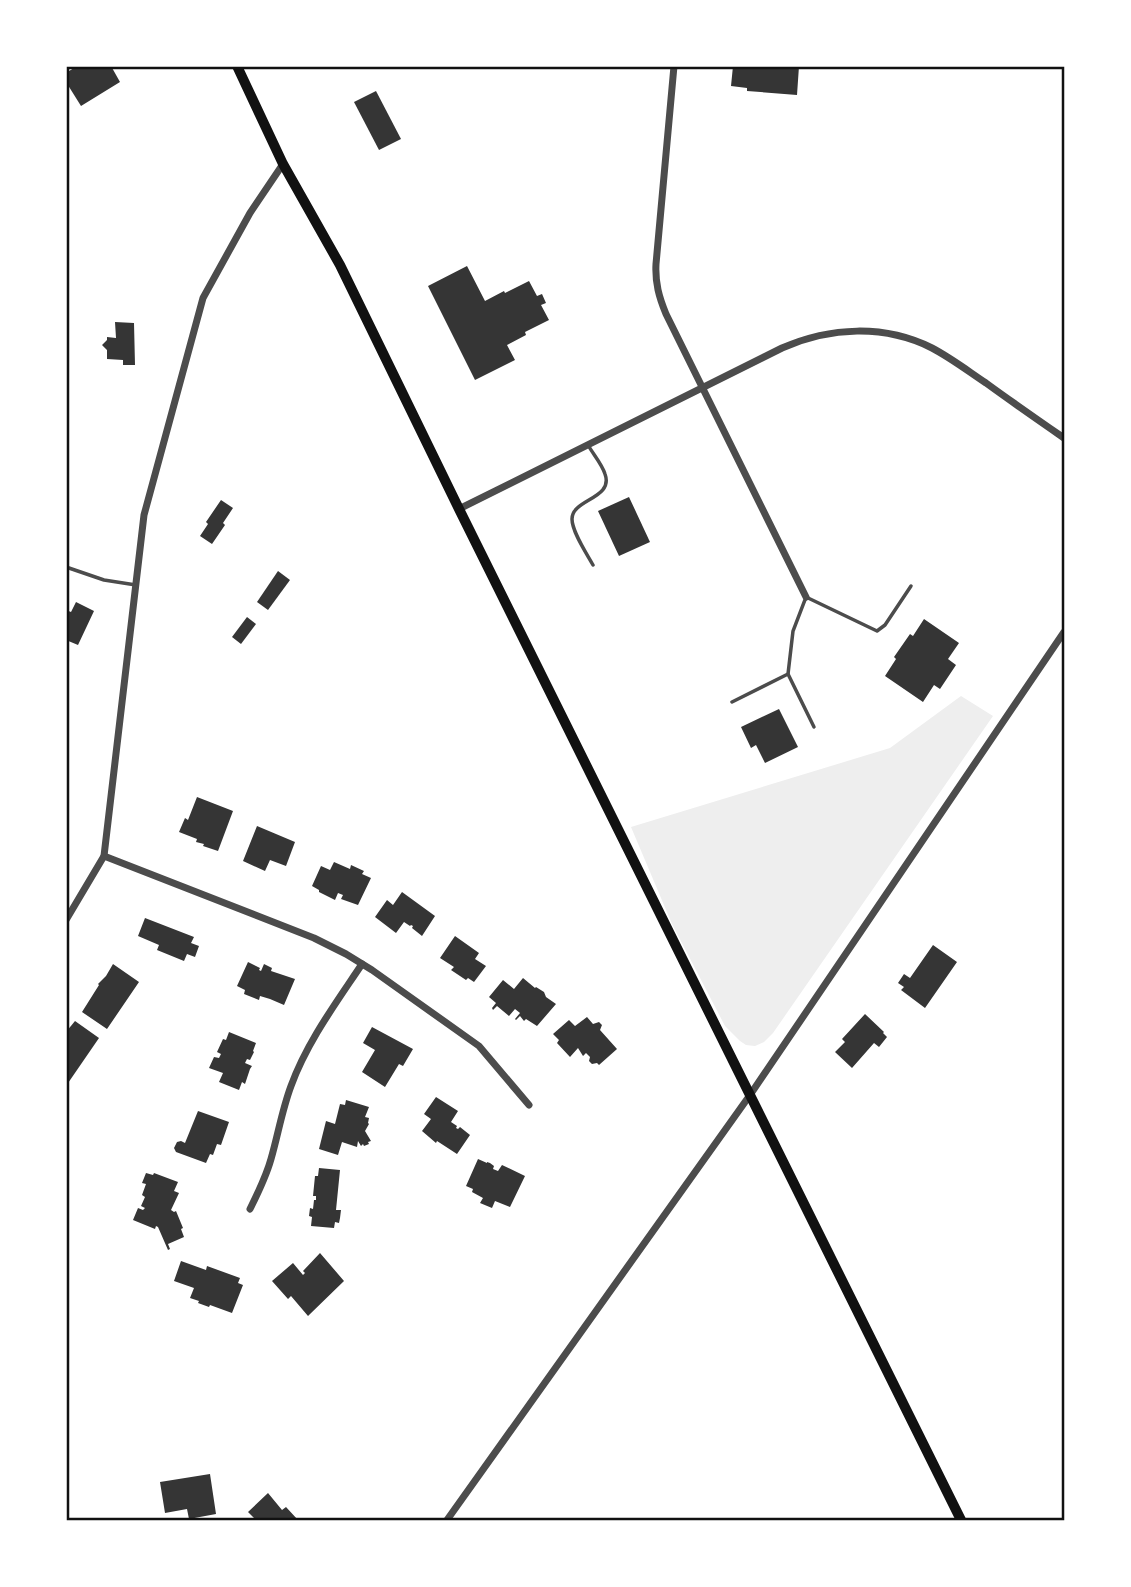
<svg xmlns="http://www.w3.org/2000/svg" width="1131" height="1587" viewBox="0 0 1131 1587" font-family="Rubik,sans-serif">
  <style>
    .green { fill: #eee }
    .building { fill: #353535 }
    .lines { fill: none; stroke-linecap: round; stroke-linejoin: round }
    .service { stroke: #4c4c4c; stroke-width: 3.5 }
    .minor { stroke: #4c4c4c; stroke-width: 7 }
    .primary { stroke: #111; stroke-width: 10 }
    .neatline { fill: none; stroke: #111; stroke-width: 2.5 }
  </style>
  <rect width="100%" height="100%" fill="#fff"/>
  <polygon class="green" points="961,696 993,716 773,1033 764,1042 755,1046 746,1045 740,1041 725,1026 672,924 631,827 890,748"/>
  <g class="building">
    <polygon points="77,66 111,66 120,82 81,106 66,82 66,73"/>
    <polygon points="733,66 799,66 797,95 747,91 747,88 731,86"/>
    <polygon points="376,91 401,139 379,150 354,102"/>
    <polygon points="467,266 485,301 504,291 505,293 529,281 537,296 542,294 546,303 541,305 549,320 525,332 526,335 507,345 515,360 475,380 428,286"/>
    <polygon points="115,322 134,323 135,365 123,365 123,360 107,359 107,350 102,345 107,340 107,337 116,338"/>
    <polygon points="629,497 650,542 619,556 598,511"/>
    <polygon points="221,500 233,508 223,523 225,525 212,544 200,536 208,524 206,522"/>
    <polygon points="278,571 290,580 268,610 257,602"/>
    <polygon points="76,602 94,611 78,645 66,640 66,610 71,612"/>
    <polygon points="247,617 256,624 241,644 232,637"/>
    <polygon points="924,619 959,643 948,659 956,665 940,689 934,685 923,702 885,676 896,659 894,657 910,634 913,636"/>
    <polygon points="779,709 798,747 765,763 756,745 751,748 741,727"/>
    <polygon points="197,797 233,811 218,851 203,846 204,844 196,842 197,839 179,832 185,818 188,820"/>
    <polygon points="257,826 295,842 286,866 270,860 265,871 243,861"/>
    <polygon points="334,862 350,869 351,865 364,871 362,874 371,878 358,905 341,899 343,895 338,893 335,900 319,892 319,890 312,886 321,866 330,870"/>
    <polygon points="402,892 435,916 422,936 412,928 413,926 411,925 410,926 404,922 396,933 375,917 387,900 393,905"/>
    <polygon points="145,918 194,937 191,943 199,946 195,957 187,954 184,961 157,950 159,945 138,936"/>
    <polygon points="455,936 479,953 475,959 486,966 474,982 468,978 466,980 451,970 454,967 440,958"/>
    <polygon points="933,945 957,962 925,1008 901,990 904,987 898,983 904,974 910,978"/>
    <polygon points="248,962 260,968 259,970 261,971 264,964 272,968 271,971 295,979 284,1005 270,999 260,996 259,1000 244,994 245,990 237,986"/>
    <polygon points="113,964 139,982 107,1029 82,1012 99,985 98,984 106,976"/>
    <polygon points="523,978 535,988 536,987 544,992 546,997 556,1004 537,1026 526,1019 524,1021 520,1016 516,1020 515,1019 520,1013 515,1009 509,1016 497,1006 493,1010 492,1008 496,1003 489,997 503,980 514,989"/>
    <polygon points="865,1014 884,1032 883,1033 887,1037 879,1047 874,1043 852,1068 835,1052 845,1042 842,1039"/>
    <polygon points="587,1017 593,1024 599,1022 602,1025 600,1030 617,1049 599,1065 597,1063 592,1064 589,1061 590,1057 586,1053 583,1056 578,1048 570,1057 557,1043 559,1040 553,1034 569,1020 575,1026"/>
    <polygon points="75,1021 99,1038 66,1086 66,1032"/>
    <polygon points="372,1027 413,1049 403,1066 399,1064 385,1087 362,1072 375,1050 363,1043"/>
    <polygon points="229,1032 256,1043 253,1051 254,1052 250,1060 247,1059 245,1063 252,1066 250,1069 245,1084 242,1082 239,1090 219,1082 223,1073 209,1068 214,1057 219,1058 221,1054 217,1052 223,1039 226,1040"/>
    <polygon points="436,1097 458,1111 451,1122 457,1126 456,1128 458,1129 460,1127 470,1135 457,1154 437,1141 436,1143 422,1131 431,1119 424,1114"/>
    <polygon points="346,1100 369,1107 365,1117 369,1118 368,1123 369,1124 365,1131 371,1141 368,1142 369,1144 364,1146 363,1144 361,1146 358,1141 357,1147 342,1142 338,1155 319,1149 326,1121 335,1124 340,1104 345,1105"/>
    <polygon points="198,1111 229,1122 221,1145 217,1144 213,1155 210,1154 206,1163 176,1152 174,1148 177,1142 181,1141 185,1143"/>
    <polygon points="478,1159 487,1163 487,1162 490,1163 494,1166 493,1169 498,1171 502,1165 525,1176 510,1207 495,1201 492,1208 480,1203 483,1198 472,1192 473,1189 466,1186"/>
    <polygon points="319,1168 340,1170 336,1210 341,1210 340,1218 339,1223 335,1222 334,1228 311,1226 312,1217 309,1216 310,1208 313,1209 314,1200 316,1200 316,1196 313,1196 315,1176 318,1176"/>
    <polygon points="146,1173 153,1175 154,1173 178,1182 174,1191 179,1193 171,1210 174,1212 176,1211 183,1228 181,1229 184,1237 168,1244 170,1249 168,1250 158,1227 156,1226 155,1229 133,1220 138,1208 143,1210 145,1208 141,1206 145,1197 142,1195 146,1184 142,1183"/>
    <polygon points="320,1253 344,1281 308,1316 291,1296 288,1299 272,1281 293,1263 303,1275 305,1273 303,1271"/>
    <polygon points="181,1261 206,1270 207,1266 240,1278 238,1283 243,1285 232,1313 210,1305 209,1307 198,1303 199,1301 190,1298 194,1288 174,1281"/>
    <polygon points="210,1474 216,1514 189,1519 187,1509 165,1513 160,1482"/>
    <polygon points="268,1493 282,1510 286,1507 298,1520 256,1520 248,1512"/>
  </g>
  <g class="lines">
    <g class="service">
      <path d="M 588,445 C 593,454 602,464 605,474 C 614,499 572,499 572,519 C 572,532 587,554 593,565"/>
      <polyline points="66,567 104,580 136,585"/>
      <polyline points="732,702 788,674"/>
      <polyline points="814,727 788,674 793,631 806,597 877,631 885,625 911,586"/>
    </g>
    <g class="minor">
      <path d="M 674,66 L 656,264 C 655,283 659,297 666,314 L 806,597"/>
      <path d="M 459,509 L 782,348 C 830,327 884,324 932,348 C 951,358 968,371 986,383 C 1012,402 1038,420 1064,438"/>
      <polyline points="104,856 314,938 346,954 372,970 479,1046 529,1105"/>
      <polyline points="66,920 104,856 144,515 203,298 250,213 283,164"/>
      <path d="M 250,1209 C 258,1193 266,1177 271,1159 C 278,1135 282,1110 291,1086 C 307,1042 336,1003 362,964"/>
      <polyline points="447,1520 750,1095 1064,632"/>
    </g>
    <polyline class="primary" points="237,66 283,164 340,265 459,509 961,1520"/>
  </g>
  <rect width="1131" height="1587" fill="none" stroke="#ffffff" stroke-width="136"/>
  <rect x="68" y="68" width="995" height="1451" class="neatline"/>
</svg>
